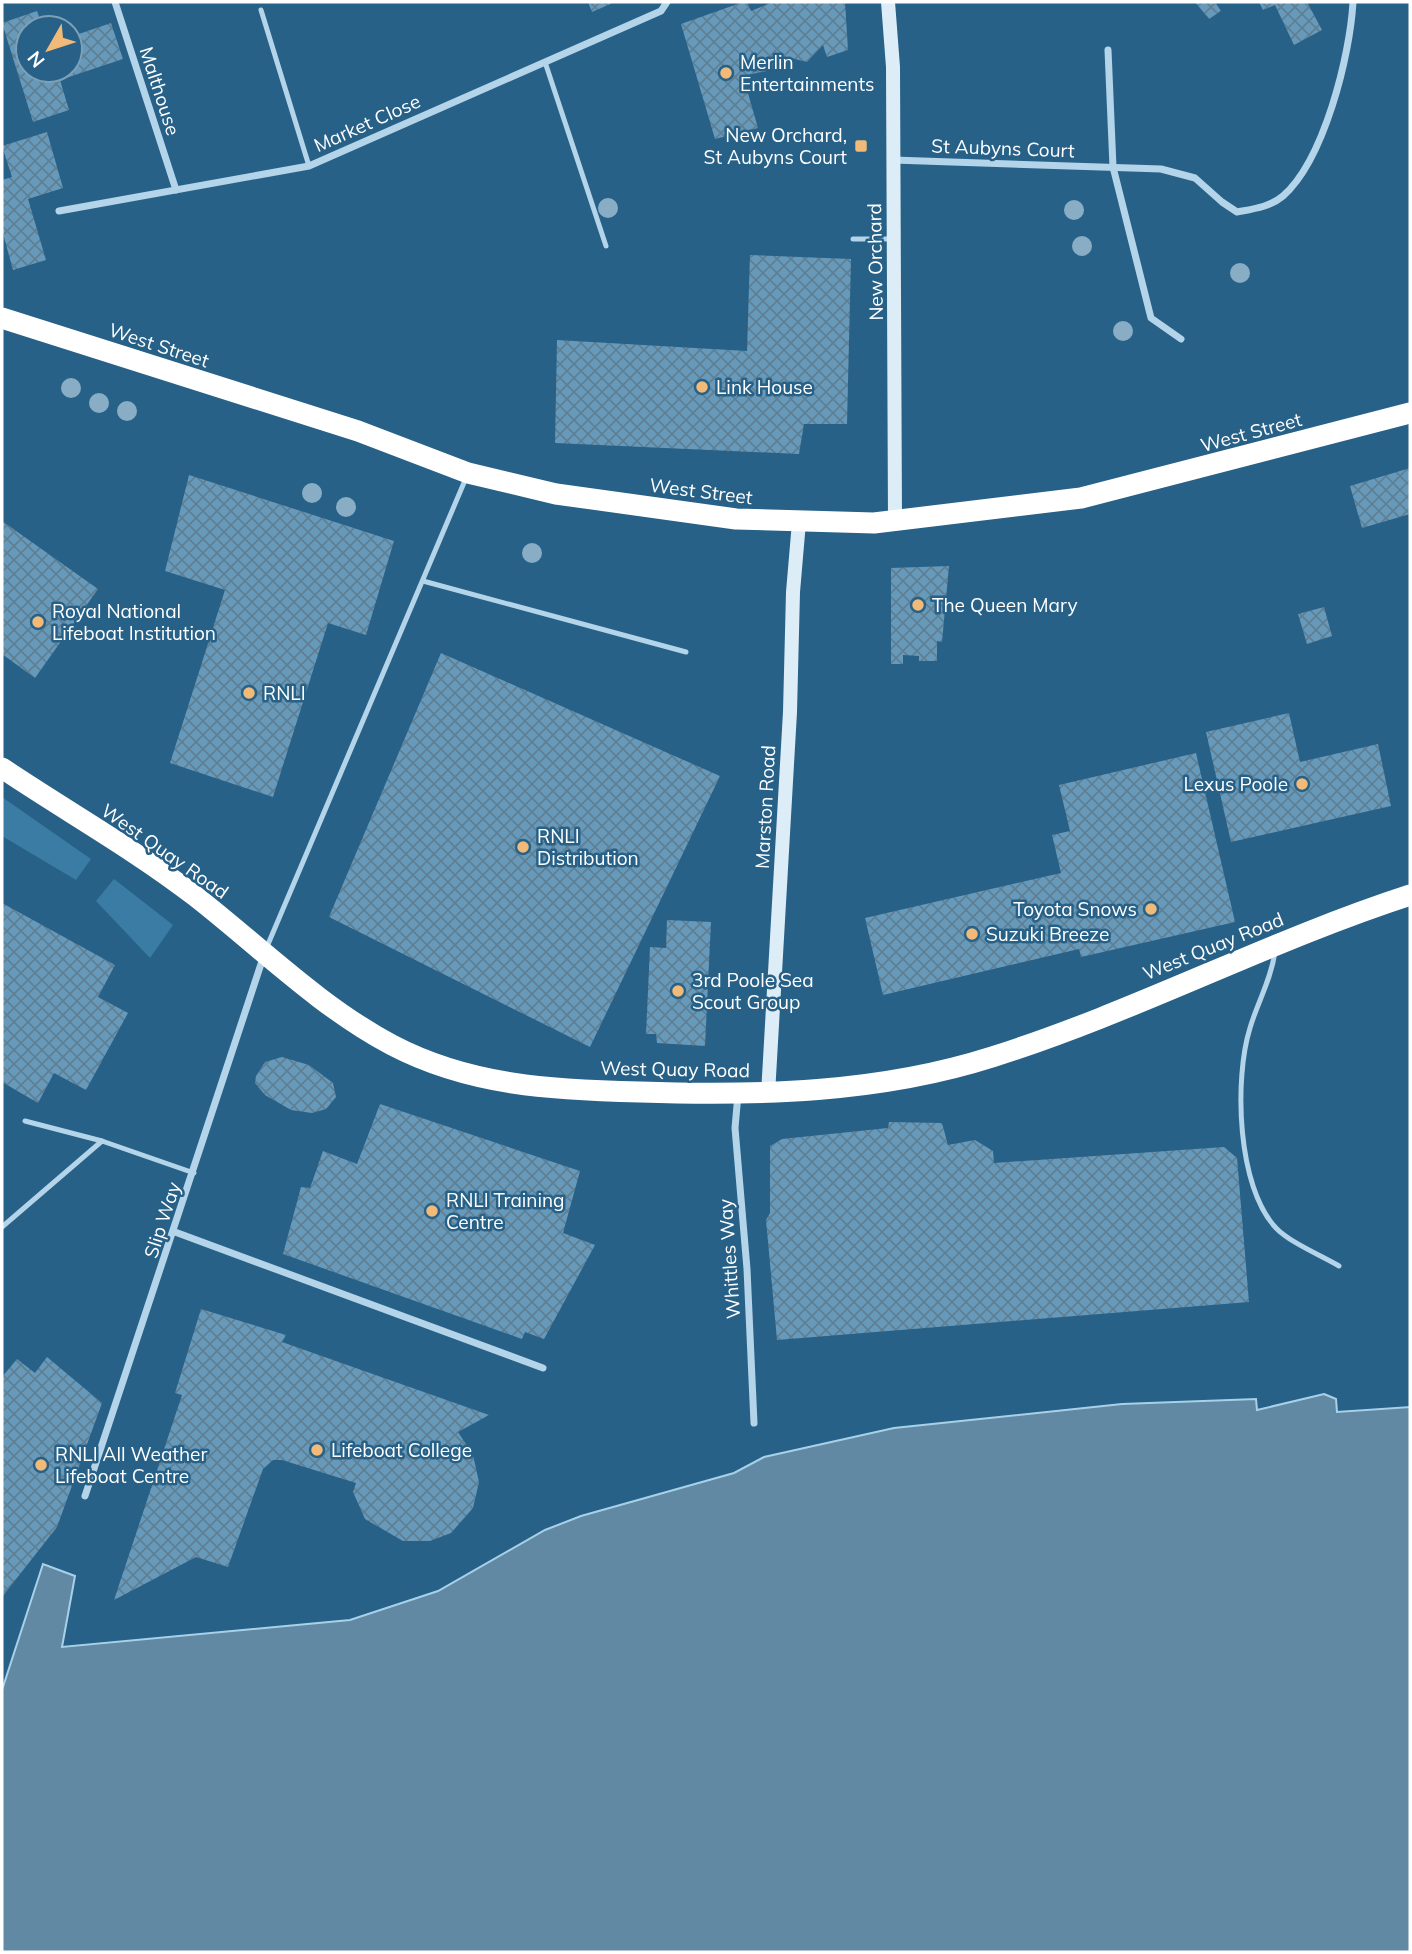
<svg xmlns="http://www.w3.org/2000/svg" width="1412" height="1954" viewBox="0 0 1412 1954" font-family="Mulish,sans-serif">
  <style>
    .green { fill: #3b7ca4 }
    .water { fill: #6289a3; stroke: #a7d1e9; stroke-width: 2 }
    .building { fill: url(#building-cross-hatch) }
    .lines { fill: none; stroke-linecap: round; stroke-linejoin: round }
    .lane { stroke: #b3d4e9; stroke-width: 5 }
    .street { stroke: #b3d4e9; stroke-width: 7 }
    .secondary { stroke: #ddedf7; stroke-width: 14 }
    .highway { stroke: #fff; stroke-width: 21 }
    .tree { fill: #88adc5 }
    .poi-dot { fill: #f1ba78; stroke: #276187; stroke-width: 2.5 }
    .labels { text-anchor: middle; stroke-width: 5; stroke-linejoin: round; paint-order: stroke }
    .poi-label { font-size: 19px; fill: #fff; stroke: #276187; text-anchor: start }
    .street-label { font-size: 19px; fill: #fff; stroke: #276187 }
  </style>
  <defs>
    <pattern id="building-cross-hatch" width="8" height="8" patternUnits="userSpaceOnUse" patternTransform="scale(1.75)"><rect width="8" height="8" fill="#679aba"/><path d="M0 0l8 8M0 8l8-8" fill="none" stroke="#5e7f94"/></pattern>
  </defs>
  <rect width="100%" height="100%" fill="#276187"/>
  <g class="green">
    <polygon points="2,797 91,859 76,880 2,836"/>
    <polygon points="114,879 173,925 150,958 96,901"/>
  </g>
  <polygon class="water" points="1324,1394 1336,1399 1337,1412 1410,1407 1410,1952 2,1952 2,1690 43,1564 75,1576 62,1647 350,1620 438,1591 545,1530 581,1516 734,1473 764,1457 894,1428 1122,1404 1256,1399 1257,1410"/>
  <g class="building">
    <polygon points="588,2 615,2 592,12"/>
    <polygon points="743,2 747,2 751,11 773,2 845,2 848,50 827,57 823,45 807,62 791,58 771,70 743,76 758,128 715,139 681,24"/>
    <polygon points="1195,2 1215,2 1221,11 1209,19"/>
    <polygon points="1259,2 1307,2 1322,30 1294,45 1275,5 1263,10"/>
    <polygon points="37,11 43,28 28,28 28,70 70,70 70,37 111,23 123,59 60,80 69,110 33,122 2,23"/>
    <polygon points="47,132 63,188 28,199 46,260 13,270 2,230 2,180 12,177 2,146"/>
    <polygon points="750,255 851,259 847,424 804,424 799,454 555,443 557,340 747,351"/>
    <polygon points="1410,468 1410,514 1362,528 1350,486"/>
    <polygon points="189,475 394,541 366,635 328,623 273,797 170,763 225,590 165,571"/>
    <polygon points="2,521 98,589 35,678 2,654"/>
    <polygon points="949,566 942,642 937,641 937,661 919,661 919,656 903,655 903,664 891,664 891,568"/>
    <polygon points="1324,607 1332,636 1307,644 1298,614"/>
    <polygon points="441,653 720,776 590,1047 329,917"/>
    <polygon points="1289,713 1300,762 1378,744 1391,806 1231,842 1206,732"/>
    <polygon points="1196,753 1235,922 1081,957 1079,949 883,995 865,918 1061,873 1052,835 1070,831 1059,785"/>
    <polygon points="2,903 115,965 98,997 128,1013 86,1090 54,1073 38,1103 2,1082"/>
    <polygon points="667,920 711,922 705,1046 657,1043 656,1034 646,1034 650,947 666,948"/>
    <polygon points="282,1057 309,1065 333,1083 336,1097 326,1109 312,1113 291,1110 265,1095 255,1083 256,1076 265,1062"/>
    <polygon points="380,1104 580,1171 563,1233 595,1245 544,1339 525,1332 522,1339 283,1254 301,1187 310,1188 323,1151 357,1164"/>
    <polygon points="889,1122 942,1123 948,1145 975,1140 993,1151 994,1163 1224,1147 1237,1158 1249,1302 777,1340 766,1220 770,1213 770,1146 782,1139 888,1128"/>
    <polygon points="201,1309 286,1335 282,1342 489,1415 458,1432 473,1455 479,1482 473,1508 451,1533 430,1541 403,1541 365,1519 353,1492 356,1483 282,1460 273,1460 263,1469 228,1567 196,1557 114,1600 182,1395 175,1393"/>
    <polygon points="47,1357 102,1403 57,1527 2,1597 2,1377 17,1359 35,1373"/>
  </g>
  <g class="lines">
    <g class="lane">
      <polyline points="261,10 309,166"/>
      <polyline points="545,62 606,246"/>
      <polyline points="853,239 891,239"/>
      <polyline points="423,581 686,652"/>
      <polyline points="266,949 466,478"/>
      <path d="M 1275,952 C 1271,980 1258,1001 1250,1028 C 1234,1079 1237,1187 1276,1228 C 1289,1242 1322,1256 1339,1266"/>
      <polyline points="25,1121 102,1141"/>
      <polyline points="2,1227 102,1141 194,1173"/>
    </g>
    <g class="street">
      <polyline points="115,2 176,190"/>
      <polyline points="1108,50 1113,167 1151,318 1181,339"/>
      <path d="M 893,160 L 1161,169 L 1195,178 L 1222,202 L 1237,212 C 1253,209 1270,207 1283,196 C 1324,160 1350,56 1353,2"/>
      <polyline points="59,211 309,166 661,11 667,2"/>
      <polyline points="738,1094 735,1128 747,1269 754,1423"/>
      <polyline points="175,1232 543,1368"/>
      <polyline points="85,1496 263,958"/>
    </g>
    <g class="secondary">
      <polyline points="888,2 893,67 895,521"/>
      <polyline points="768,1094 790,712 793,592 799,522"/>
    </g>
    <g class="highway">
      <polyline points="2,318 358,431 468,473 556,494 736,519 874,523 1081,498 1410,413"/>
      <path d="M 2,768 C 66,811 134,849 195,896 C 259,946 320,1007 392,1045 C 470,1086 554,1090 640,1092 C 758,1096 879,1093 992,1057 C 1135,1012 1268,941 1410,895"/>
    </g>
  </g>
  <g class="tree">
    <circle cx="608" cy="208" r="10"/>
    <circle cx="1074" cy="210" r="10"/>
    <circle cx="1082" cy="246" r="10"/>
    <circle cx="1240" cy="273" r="10"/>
    <circle cx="1123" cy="331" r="10"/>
    <circle cx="71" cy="388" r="10"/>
    <circle cx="99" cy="403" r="10"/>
    <circle cx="127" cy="411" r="10"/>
    <circle cx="312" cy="493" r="10"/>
    <circle cx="346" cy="507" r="10"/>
    <circle cx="532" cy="553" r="10"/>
  </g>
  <g class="poi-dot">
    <circle cx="726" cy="73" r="7"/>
    <rect x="854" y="139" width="14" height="14" rx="3.5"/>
    <circle cx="702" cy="387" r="7"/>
    <circle cx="918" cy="605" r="7"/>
    <circle cx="38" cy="622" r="7"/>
    <circle cx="249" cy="693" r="7"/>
    <circle cx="1302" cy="784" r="7"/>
    <circle cx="523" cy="847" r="7"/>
    <circle cx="1151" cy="909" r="7"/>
    <circle cx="972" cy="934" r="7"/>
    <circle cx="678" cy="991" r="7"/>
    <circle cx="432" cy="1211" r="7"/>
    <circle cx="317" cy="1450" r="7"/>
    <circle cx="41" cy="1465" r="7"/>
  </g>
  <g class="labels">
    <g class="poi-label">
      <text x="740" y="69">Merlin<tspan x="740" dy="22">Entertainments</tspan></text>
      <text x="847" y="142" text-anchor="end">New Orchard,<tspan x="847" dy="22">St Aubyns Court</tspan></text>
      <text x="716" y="394">Link House</text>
      <text x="932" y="612">The Queen Mary</text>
      <text x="52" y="618">Royal National<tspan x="52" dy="22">Lifeboat Institution</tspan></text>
      <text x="263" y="700">RNLI</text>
      <text x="1288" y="791" text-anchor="end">Lexus Poole</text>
      <text x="537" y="843">RNLI<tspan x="537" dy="22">Distribution</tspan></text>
      <text x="1137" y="916" text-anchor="end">Toyota Snows</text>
      <text x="986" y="941">Suzuki Breeze</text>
      <text x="692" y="987">3rd Poole Sea<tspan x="692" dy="22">Scout Group</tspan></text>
      <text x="446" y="1207">RNLI Training<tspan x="446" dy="22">Centre</tspan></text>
      <text x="331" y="1457">Lifeboat College</text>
      <text x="55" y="1461">RNLI All Weather<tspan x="55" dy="22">Lifeboat Centre</tspan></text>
    </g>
    <g class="street-label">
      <text transform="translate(160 91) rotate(72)" y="7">Malthouse</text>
      <text transform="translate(367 123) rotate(-24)" y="7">Market Close</text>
      <text transform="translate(1003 148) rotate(2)" y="7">St Aubyns Court</text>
      <text transform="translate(875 262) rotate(-91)" y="7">New Orchard</text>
      <text transform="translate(159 345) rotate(18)" y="7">West Street</text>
      <text transform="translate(1251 432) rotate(-15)" y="7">West Street</text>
      <text transform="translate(701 491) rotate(7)" y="7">West Street</text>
      <text transform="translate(765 807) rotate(-87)" y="7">Marston Road</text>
      <text transform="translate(165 851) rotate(35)" y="7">West Quay Road</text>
      <text transform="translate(1213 946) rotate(-22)" y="7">West Quay Road</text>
      <text transform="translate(675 1069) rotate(1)" y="7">West Quay Road</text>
      <text transform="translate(162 1220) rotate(-72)" y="7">Slip Way</text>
      <text transform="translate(729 1259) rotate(-94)" y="7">Whittles Way</text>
    </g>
  </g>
  <rect width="1412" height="1954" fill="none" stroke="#ffffff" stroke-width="7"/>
  <g transform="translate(49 49) rotate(231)"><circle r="33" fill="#276187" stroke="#7da0b7" stroke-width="2"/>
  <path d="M0-5L12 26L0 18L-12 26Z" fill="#f1ba78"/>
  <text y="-10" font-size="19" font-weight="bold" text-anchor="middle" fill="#ffffff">N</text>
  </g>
</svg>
